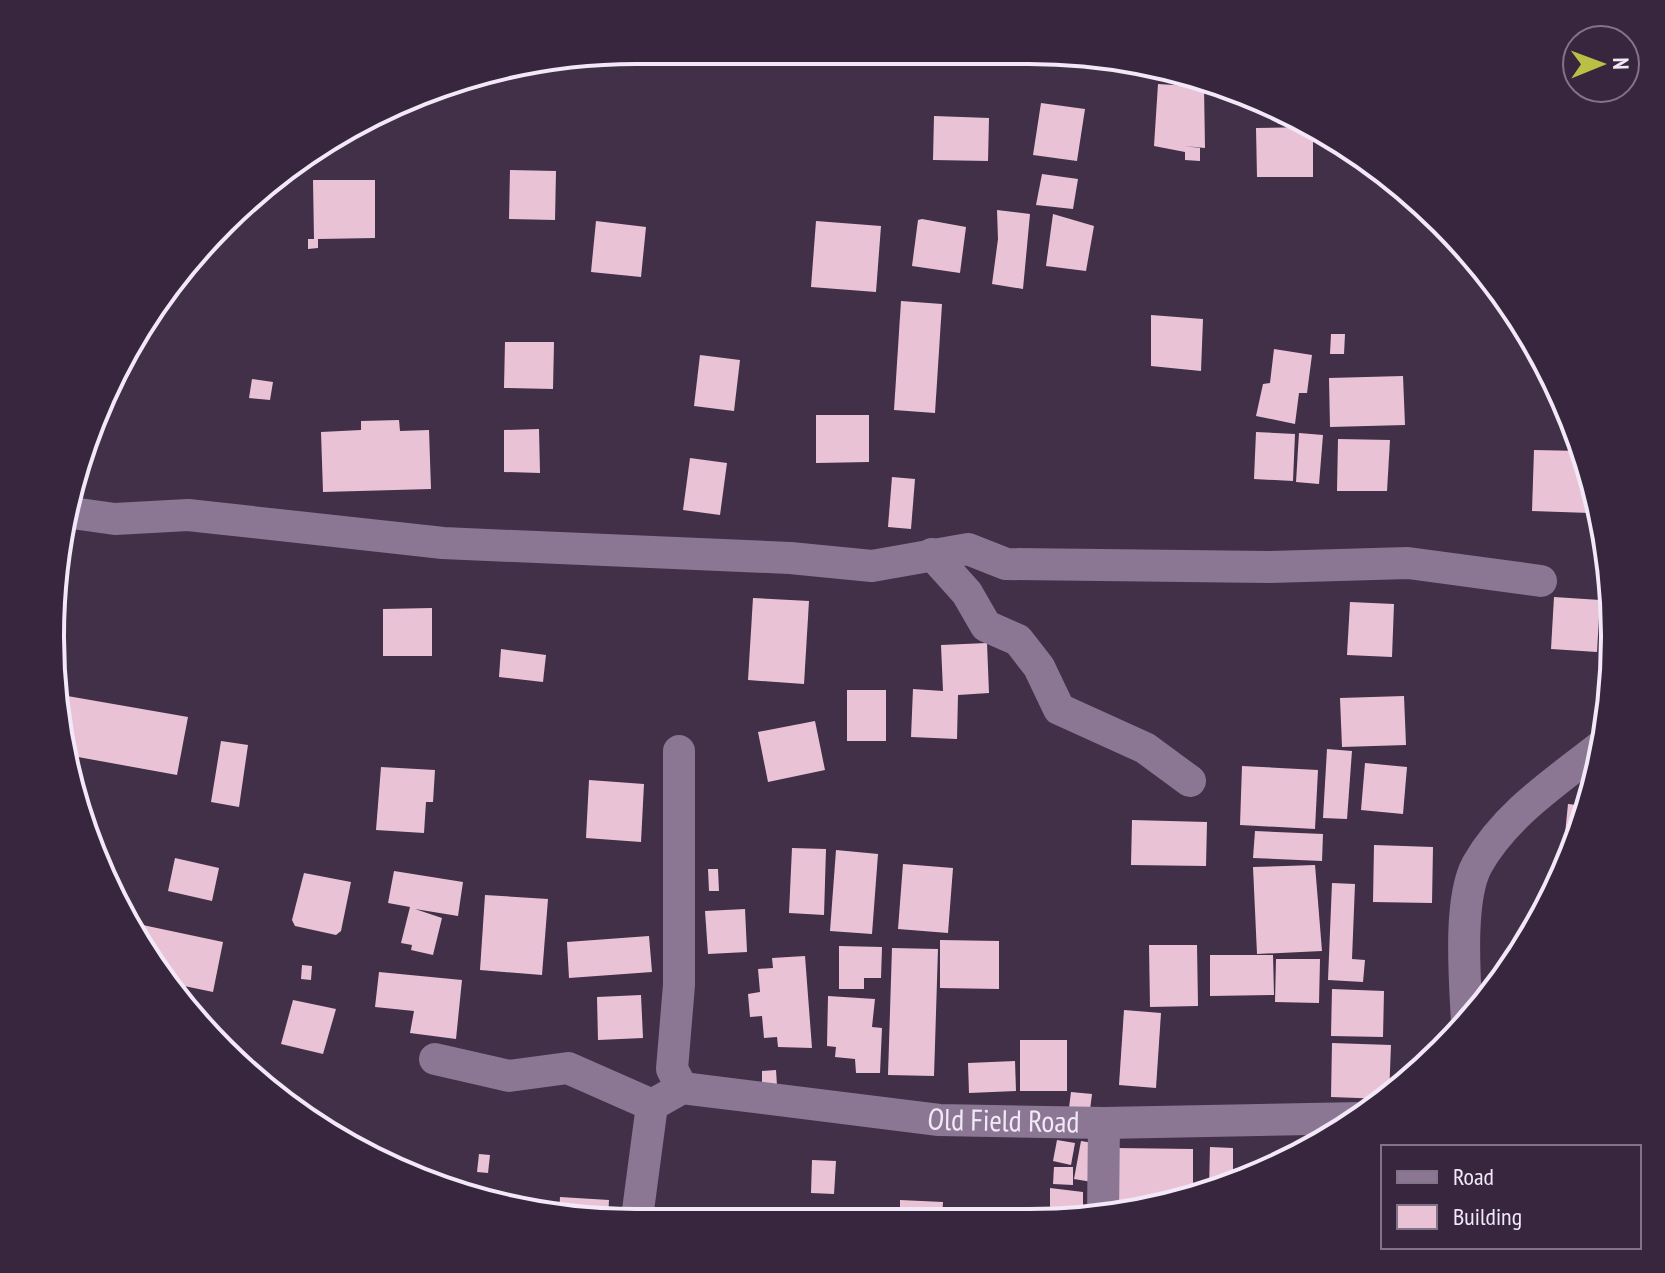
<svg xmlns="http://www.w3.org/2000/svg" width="1665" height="1273" viewBox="0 0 1665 1273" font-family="'PT Sans Narrow',sans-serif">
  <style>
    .building { fill: #e9c3d5 }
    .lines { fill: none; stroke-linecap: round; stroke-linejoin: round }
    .street { stroke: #8b7793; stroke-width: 32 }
    .labels { text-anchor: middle; stroke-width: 8; stroke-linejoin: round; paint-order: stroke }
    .street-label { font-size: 30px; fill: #f3e8f8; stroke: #37263e }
    .rim { fill: none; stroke: #f3e8f8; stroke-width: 4 }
  </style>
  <rect width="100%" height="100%" fill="#423049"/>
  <g class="building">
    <polygon points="1158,84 1204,87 1205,148 1184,146 1200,148 1200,161 1185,160 1185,152 1154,146"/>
    <polygon points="1041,103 1085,109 1077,161 1033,155"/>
    <polygon points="1267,103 1287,110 1309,124 1278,124 1277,109 1267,109"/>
    <polygon points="934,116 989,118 988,161 933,160"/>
    <polygon points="1313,127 1313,177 1257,177 1256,128"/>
    <polygon points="510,170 556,171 555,220 509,219"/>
    <polygon points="1042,174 1078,179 1073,209 1036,205"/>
    <polygon points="313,180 375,180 375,238 318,239 318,248 308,249 308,239 314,239"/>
    <polygon points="997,210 1030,214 1023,289 992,284 998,239"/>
    <polygon points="1053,214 1094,226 1086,271 1046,266"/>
    <polygon points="922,219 966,227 960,273 912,266 918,220"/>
    <polygon points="596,221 646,227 641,277 591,272"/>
    <polygon points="816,221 881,226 876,292 811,287"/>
    <polygon points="901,301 942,304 935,413 894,410"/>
    <polygon points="1151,315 1203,319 1201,371 1151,366"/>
    <polygon points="1331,334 1345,334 1344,354 1330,354"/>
    <polygon points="505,342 554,342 553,389 504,388"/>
    <polygon points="1274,349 1312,355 1307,393 1299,393 1295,424 1256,416 1263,384 1270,383"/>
    <polygon points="700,355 740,360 734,411 694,406"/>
    <polygon points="1403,376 1405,425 1330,427 1329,378"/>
    <polygon points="252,379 273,382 270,400 249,398"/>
    <polygon points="816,415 869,415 869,462 816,463"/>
    <polygon points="399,420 400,431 429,430 431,489 323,492 321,432 361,430 361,421"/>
    <polygon points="539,429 540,473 504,472 504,430"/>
    <polygon points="1256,432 1295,434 1293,481 1254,479"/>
    <polygon points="1299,433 1323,435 1319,484 1296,482"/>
    <polygon points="1338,439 1390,440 1387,491 1337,491"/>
    <polygon points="1534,450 1582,451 1591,480 1590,513 1532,511"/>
    <polygon points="690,458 727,463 720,515 683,510"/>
    <polygon points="892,477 915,479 911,529 888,527"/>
    <polygon points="1554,597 1600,600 1597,652 1551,649"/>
    <polygon points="753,598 809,601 804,684 748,680"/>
    <polygon points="1350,602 1394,604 1392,657 1347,655"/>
    <polygon points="432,608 432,656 383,656 383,609"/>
    <polygon points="987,643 989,693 958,695 957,739 911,737 913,689 943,691 941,645"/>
    <polygon points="501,649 546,655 543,682 499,677"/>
    <rect x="847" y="690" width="39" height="51"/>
    <polygon points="56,694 188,717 177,775 67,755"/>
    <polygon points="1404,696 1406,745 1342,747 1340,698"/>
    <polygon points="815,721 825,770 768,782 758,732"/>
    <polygon points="221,741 248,745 239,807 211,802"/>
    <polygon points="1327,749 1352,751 1347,819 1323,818"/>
    <polygon points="1365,763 1407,767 1403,814 1361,810"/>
    <polygon points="1589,764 1600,764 1592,790 1588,790"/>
    <polygon points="1242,766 1318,770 1315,829 1240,825"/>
    <polygon points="381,767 435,770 433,802 426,802 424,833 376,830"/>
    <polygon points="589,780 644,784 641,842 586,838"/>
    <polygon points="1568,804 1587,806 1578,835 1565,834"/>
    <polygon points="1132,820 1207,822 1206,866 1131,865"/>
    <polygon points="1255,831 1323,834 1322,861 1253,858"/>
    <polygon points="1374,845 1433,847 1432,903 1373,902"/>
    <polygon points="792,848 826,849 824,915 789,913"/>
    <polygon points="836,850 878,854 872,934 830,931"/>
    <polygon points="175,858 219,868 212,901 168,891"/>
    <polygon points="903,864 953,868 948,933 898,929"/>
    <polygon points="1315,865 1322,951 1257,954 1253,867"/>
    <polygon points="708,869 718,869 719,891 709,891"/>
    <polygon points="394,871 463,882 458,916 415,909 442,918 433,955 411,950 412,945 401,943 410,907 388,903"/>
    <polygon points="304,873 351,882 341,931 336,935 295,926 292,920"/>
    <polygon points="1332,883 1355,884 1352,959 1365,960 1363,982 1328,980"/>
    <polygon points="485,895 548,899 542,975 480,970"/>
    <polygon points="745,909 747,952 708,954 705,911"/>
    <polygon points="138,924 223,942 213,992 165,982 149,963 135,935"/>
    <polygon points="649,936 652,972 569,978 567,942"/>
    <polygon points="940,940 999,941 999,989 940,988"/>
    <polygon points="1149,945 1197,945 1198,1006 1150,1007"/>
    <polygon points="839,946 882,947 881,978 864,978 864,989 839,989"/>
    <polygon points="892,948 938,949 934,1076 888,1075"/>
    <polygon points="1210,955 1273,955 1274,995 1210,996"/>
    <polygon points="805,956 812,1048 778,1047 777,1037 764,1038 762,1016 750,1017 748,994 760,992 758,969 773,968 772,958"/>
    <polygon points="1276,959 1320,959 1319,1003 1275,1002"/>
    <polygon points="302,965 312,966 311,980 301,979"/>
    <polygon points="379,972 462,980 456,1039 410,1033 414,1011 375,1007"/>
    <polygon points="1332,989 1384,991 1383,1037 1331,1036"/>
    <polygon points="641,995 643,1038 598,1040 597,997"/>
    <polygon points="828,996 875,999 872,1027 882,1028 880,1073 856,1073 855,1059 835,1057 836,1047 827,1046"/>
    <polygon points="293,1000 336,1009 323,1054 281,1044"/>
    <polygon points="1124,1010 1161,1013 1156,1088 1119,1085"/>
    <rect x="1020" y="1040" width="47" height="51"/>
    <polygon points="1332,1043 1391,1045 1389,1096 1385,1099 1331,1097"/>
    <polygon points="1015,1061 1016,1091 969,1093 968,1063"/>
    <polygon points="776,1070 777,1086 762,1088 762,1071"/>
    <polygon points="1071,1092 1092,1094 1090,1110 1069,1108"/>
    <polygon points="1057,1140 1075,1143 1071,1165 1053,1161"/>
    <polygon points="1081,1141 1099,1144 1092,1182 1074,1179"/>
    <polygon points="1210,1147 1233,1148 1233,1180 1242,1181 1209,1190"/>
    <polygon points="1115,1148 1193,1149 1193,1195 1169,1201 1114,1200"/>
    <polygon points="479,1154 490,1155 488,1173 477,1172"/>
    <polygon points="812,1160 836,1161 834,1194 811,1193"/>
    <polygon points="1054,1167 1073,1167 1073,1185 1053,1184"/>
    <polygon points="1050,1188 1083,1192 1083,1214 1050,1218"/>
    <polygon points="560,1197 609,1200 608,1218 559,1218"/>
    <polygon points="900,1200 943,1202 942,1218 900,1218"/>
    <polygon points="502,1201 527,1202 527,1209 502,1202"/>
    <polygon points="1120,1204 1151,1205 1151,1206 1120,1214"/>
    <polygon points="716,1209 759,1216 759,1218 715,1218"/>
  </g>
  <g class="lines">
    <g class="street">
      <polyline points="65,512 115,519 188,515 443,543 790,558 872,566 968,549 1006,564 1270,567 1408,563 1541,581"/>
      <polyline points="932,554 967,593 986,626 1018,640 1039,667 1059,709 1145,748 1190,781"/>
      <polyline points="679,751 679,985 672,1069 682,1088"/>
      <path d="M 1467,1022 C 1465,982 1458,900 1477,865 C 1506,813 1560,779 1605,743"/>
      <polyline points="435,1059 509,1076 568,1068 652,1105"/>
      <path id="s1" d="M 652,1105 L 682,1088 L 939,1120 L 1104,1123 L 1362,1118"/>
      <polyline points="637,1218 652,1105"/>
      <polyline points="1103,1218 1104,1123"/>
    </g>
  </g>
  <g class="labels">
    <g class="street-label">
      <text dy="10" stroke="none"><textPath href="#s1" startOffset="358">Old Field Road</textPath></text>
    </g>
  </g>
  <path d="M0 0H1665V1273H0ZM636 64H1029A572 572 0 0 1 1601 636V637A572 572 0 0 1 1029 1209H636A572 572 0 0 1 64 637V636A572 572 0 0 1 636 64Z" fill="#37263e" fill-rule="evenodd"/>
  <path class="rim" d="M636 64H1029A572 572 0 0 1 1601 636V637A572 572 0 0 1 1029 1209H636A572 572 0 0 1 64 637V636A572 572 0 0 1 636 64Z"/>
  <rect x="1381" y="1145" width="260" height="104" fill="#37263e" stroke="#827488" stroke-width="2"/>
  <rect x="1397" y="1171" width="40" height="12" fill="#8b7793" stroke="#827488" stroke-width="2"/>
  <text x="1453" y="1185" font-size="24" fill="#f3e8f8">Road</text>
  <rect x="1397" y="1205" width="40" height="24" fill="#e9c3d5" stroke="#827488" stroke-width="2"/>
  <text x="1453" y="1225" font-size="24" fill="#f3e8f8">Building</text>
  <g transform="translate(1601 64) rotate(89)"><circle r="38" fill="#37263e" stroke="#827488" stroke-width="2"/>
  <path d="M0-6L14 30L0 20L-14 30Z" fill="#bac045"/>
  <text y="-12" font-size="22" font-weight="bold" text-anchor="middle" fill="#f3e8f8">N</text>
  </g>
</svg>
